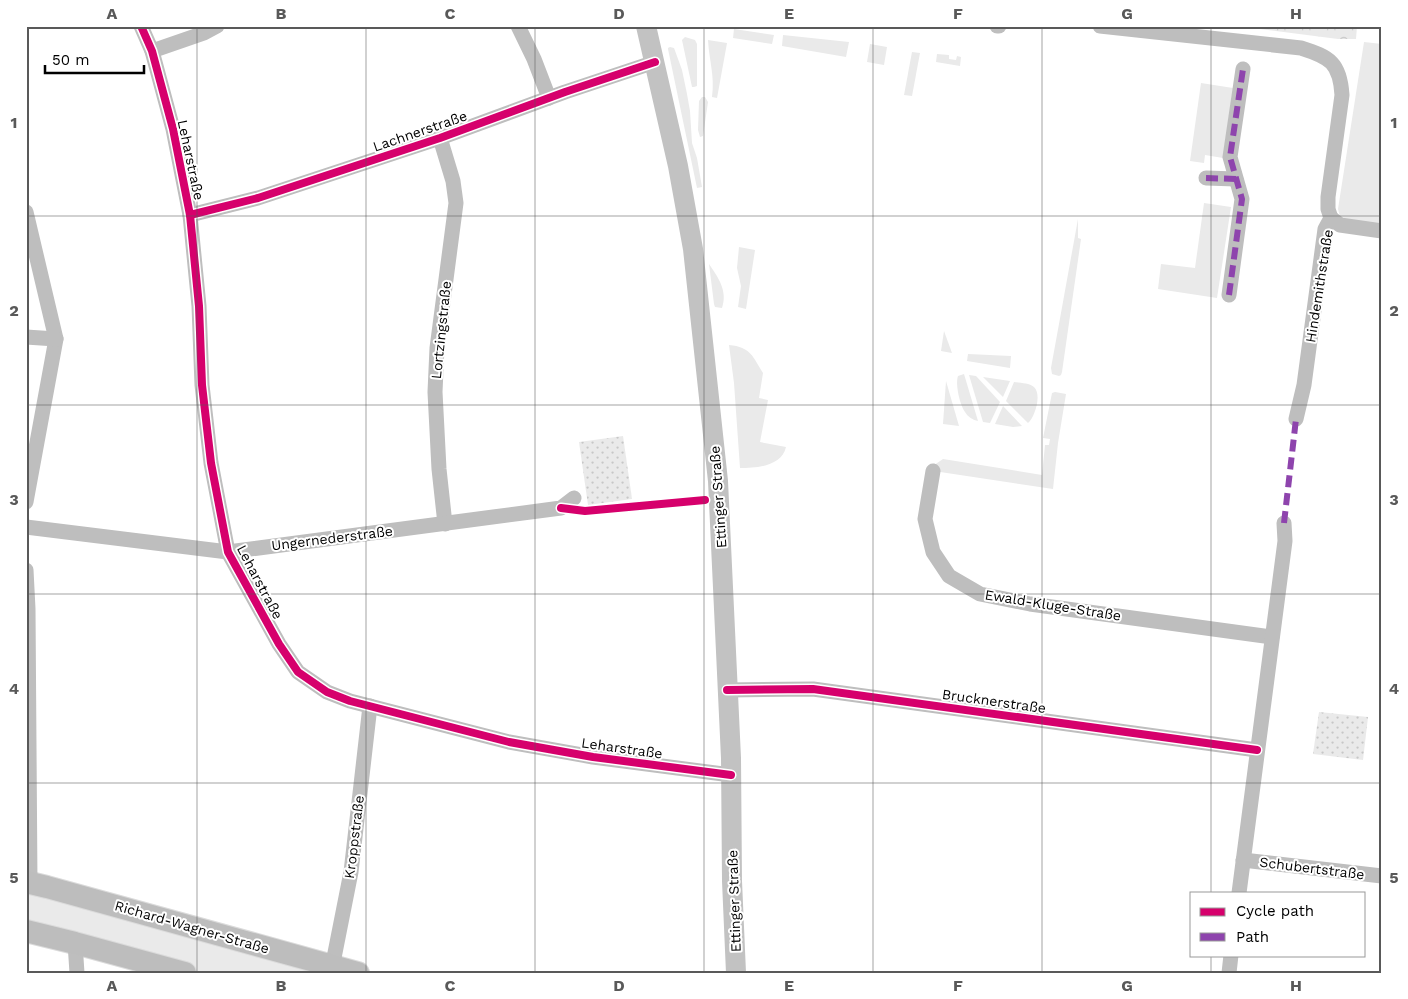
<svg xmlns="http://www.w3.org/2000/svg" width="1408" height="999" viewBox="0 0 1408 999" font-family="'Work Sans',sans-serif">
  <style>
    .grass { fill: #eaeaea }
    .forest { fill: url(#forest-crowns) }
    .park { fill: url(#park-dots) }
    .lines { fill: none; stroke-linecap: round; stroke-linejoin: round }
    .primary-casing { stroke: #dbdbdb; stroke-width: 24 }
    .street { stroke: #bebebe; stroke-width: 15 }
    .secondary { stroke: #c2c2c2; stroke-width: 20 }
    .primary { stroke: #bdbdbd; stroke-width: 22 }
    .quiet { stroke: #8e44ad; stroke-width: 6; stroke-dasharray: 12 6; stroke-linecap: butt }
    .cycleway-casing { stroke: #fff; stroke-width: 11 }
    .cycleway { stroke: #d6006c; stroke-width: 8 }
    .grid { fill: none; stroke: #595959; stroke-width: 1; stroke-opacity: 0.55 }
    .labels { text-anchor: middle; stroke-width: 4; stroke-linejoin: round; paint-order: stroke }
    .street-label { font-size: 14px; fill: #000; stroke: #fff }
    .neatline { fill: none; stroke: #595959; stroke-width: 2 }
    .grid-label { font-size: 16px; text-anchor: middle; font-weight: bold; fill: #595959 }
  </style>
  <defs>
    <pattern id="forest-crowns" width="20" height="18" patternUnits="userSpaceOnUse" patternTransform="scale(1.25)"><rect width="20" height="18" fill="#eaeaea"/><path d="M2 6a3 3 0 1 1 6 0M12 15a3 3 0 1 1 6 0" fill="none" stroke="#c7c7c7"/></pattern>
    <pattern id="park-dots" width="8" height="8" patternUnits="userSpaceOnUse" patternTransform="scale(1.25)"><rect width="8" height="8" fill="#eaeaea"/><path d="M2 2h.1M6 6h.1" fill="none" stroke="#c7c7c7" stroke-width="1.8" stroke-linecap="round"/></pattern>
  </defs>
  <rect width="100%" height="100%" fill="#fff"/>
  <g class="grass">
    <polygon points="734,29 774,35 772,44 733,38"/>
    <polygon points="783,35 849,42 846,57 782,46"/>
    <polygon points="685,37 695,40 697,44 697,86 694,87 692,87 682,40"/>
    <path d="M 708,40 L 727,43 L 717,98 L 712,97 C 715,76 709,60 708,40 Z"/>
    <polygon points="1364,42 1382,44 1382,227 1348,223 1340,217 1338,209"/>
    <polygon points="870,44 887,47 884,65 867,62"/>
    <polygon points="670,47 674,48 682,70 687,94 690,111 692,143 697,158 702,187 697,188 668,49 668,48"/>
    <polygon points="912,52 920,53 912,96 904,95"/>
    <polygon points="937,54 949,55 949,59 956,60 957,56 961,57 960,66 936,62"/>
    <polygon points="1201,83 1233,88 1223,158 1205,155 1204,163 1190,161"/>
    <polygon points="702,97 705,97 708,102 703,136 700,137 698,130 699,101"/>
    <polygon points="1204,203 1231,207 1217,298 1158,289 1161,264 1195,268"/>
    <polygon points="1078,219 1078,238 1081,239 1062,372 1061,375 1059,376 1052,374 1051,368"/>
    <polygon points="739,247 755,250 746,309 738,307 741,286 737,268"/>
    <path d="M 709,264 C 718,277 728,291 722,308 L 715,307 L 714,304 Z"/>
    <polygon points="944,331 952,353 941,351"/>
    <path d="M 729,345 C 751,347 753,357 763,373 L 759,398 L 768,400 L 760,442 L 786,447 C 782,466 757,468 740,468 L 734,383 Z"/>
    <polygon points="968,354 1011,356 1010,368 967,361"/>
    <path d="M 964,374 L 978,421 C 973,420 968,417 965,412 C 960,405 955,384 958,376 Z"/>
    <polygon points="969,375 976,376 1000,402 990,423 983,422"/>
    <polygon points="983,377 1010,381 1003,397"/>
    <polygon points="946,381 959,426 943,424"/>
    <path d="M 1014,382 C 1021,383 1029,383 1034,387 C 1042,394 1035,417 1028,423 L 1006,401 Z"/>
    <polygon points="1055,392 1066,394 1058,443 1053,489 927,470 943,459 1042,475 1045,445 1049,445 1050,439 1043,438 1052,393"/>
    <polygon points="1003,406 1022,426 1013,427 995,424"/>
    <polygon points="26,891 315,967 314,973 200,973 60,932 26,926"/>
  </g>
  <polygon class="forest" points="1237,26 1357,26 1356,39 1338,39"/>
  <g class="park">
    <polygon points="623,436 632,499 588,505 579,442"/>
    <polygon points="1319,712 1368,717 1363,760 1313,754"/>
  </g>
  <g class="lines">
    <defs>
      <g id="primary">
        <polyline points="26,882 47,887 358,973"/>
        <polyline points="26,931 75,943 185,973"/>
      </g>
    </defs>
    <use href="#primary" class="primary-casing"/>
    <g class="street">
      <polyline points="141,26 152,51 173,129 190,215 199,306 202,385 211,463 228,552 279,644 298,672 327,692 350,701 509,742 593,757 731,775"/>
      <polyline points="518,26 534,59 549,98"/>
      <polyline points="997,26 999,26"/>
      <path d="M 1100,26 L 1301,48 C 1330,57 1340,63 1342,95 L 1328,197 L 1328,209 L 1331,218"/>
      <polyline points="152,51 204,33 217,26"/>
      <polyline points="440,138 453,181 456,203 437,348 435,392 439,469 445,524"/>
      <polyline points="1206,178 1236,179"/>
      <polyline points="26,212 56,339 26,502"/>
      <polyline points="190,215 258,198 440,138 565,92 655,62"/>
      <polyline points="1331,218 1340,225 1382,231"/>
      <polyline points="1229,295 1242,199 1230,157 1243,69"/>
      <polyline points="26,337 56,339"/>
      <polyline points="1296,419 1304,385 1325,229 1331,218"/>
      <polyline points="933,471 925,519 933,552 949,576 980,594 1030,604 1272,637"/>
      <polyline points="26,527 228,552 561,508 574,498"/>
      <polyline points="26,570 28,609 30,883"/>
      <polyline points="727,690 813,689 1257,750"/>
      <polyline points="1243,860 1382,876"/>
      <polyline points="1239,893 1285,541 1284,523"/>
      <polyline points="75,943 77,973"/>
      <polyline points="331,973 351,872 370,706"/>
      <polyline points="1229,973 1231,955"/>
    </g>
    <polyline class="secondary" points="646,26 678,166 693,249 718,481 731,758 732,881 736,973"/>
    <use href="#primary" class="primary"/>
    <g class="quiet">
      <polyline points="1206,178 1236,179"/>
      <polyline points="1229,295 1242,199 1230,157 1243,69"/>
      <polyline points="1284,523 1296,419"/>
    </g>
    <defs>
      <g id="cycleway">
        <polyline points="141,26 152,51 173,129 190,215 199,306 202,385 211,463 228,552 279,644 298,672 327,692 350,701 509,742 593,757 731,775"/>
        <polyline points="190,215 258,198 440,138 565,92 655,62"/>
        <polyline points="561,508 585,511 705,500"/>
        <polyline points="727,690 813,689 1257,750"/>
      </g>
    </defs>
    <use href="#cycleway" class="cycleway-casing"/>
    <use href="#cycleway" class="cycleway"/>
  </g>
  <path class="grid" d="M 197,26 L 197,973M 366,26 L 366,973M 535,26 L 535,973M 704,26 L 704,973M 873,26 L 873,973M 1042,26 L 1042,973M 1211,26 L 1211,893M 26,216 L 1382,216M 26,405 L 1382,405M 26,594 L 1382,594M 26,783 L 1382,783M 1211,955 L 1211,973"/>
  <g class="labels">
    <g class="street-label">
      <text transform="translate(420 131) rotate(-19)" y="5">Lachnerstraße</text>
      <text transform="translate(191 160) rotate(78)" y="5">Leharstraße</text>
      <text transform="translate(1319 286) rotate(-81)" y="5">Hindemithstraße</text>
      <text transform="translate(441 330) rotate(-84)" y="5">Lortzingstraße</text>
      <text transform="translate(718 497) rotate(-94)" y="5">Ettinger Straße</text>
      <text transform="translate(332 538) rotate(-7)" y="5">Ungernederstraße</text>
      <text transform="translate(260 582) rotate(62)" y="5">Leharstraße</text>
      <text transform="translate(1053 605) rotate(9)" y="5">Ewald-Kluge-Straße</text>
      <text transform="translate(994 701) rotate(8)" y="5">Brucknerstraße</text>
      <text transform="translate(622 748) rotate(8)" y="5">Leharstraße</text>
      <text transform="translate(354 837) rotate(-83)" y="5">Kroppstraße</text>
      <text transform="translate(1312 868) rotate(7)" y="5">Schubertstraße</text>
      <text transform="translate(734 901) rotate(-92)" y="5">Ettinger Straße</text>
      <text transform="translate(192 927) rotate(16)" y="5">Richard-Wagner-Straße</text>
    </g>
  </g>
  <rect width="1408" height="999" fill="none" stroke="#ffffff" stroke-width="55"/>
  <rect x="1190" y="892" width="175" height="65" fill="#ffffff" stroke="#999999"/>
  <rect x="1200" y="908" width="25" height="8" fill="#d6006c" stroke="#999999"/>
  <text x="1236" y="916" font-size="15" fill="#000000">Cycle path</text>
  <rect x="1200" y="933" width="25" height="8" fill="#8e44ad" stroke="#999999"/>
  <text x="1236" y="942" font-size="15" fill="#000000">Path</text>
  <path d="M45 65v8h99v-8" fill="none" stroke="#000000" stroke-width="2.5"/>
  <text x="52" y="65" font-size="15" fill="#000000" stroke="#ffffff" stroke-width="4" paint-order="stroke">50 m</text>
  <rect x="28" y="28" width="1352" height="944" class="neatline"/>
  <g class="grid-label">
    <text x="112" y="19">A</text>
    <text x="281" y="19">B</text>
    <text x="450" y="19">C</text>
    <text x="619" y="19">D</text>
    <text x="789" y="19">E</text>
    <text x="958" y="19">F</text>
    <text x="1127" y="19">G</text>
    <text x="1296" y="19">H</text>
    <text x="14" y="128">1</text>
    <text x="1394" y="128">1</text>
    <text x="14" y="316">2</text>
    <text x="1394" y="316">2</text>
    <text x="14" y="505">3</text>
    <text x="1394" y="505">3</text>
    <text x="14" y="694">4</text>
    <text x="1394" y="694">4</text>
    <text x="14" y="883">5</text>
    <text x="1394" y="883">5</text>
    <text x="112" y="991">A</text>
    <text x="281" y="991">B</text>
    <text x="450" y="991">C</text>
    <text x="619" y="991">D</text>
    <text x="789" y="991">E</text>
    <text x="958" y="991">F</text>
    <text x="1127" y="991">G</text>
    <text x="1296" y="991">H</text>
  </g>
</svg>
